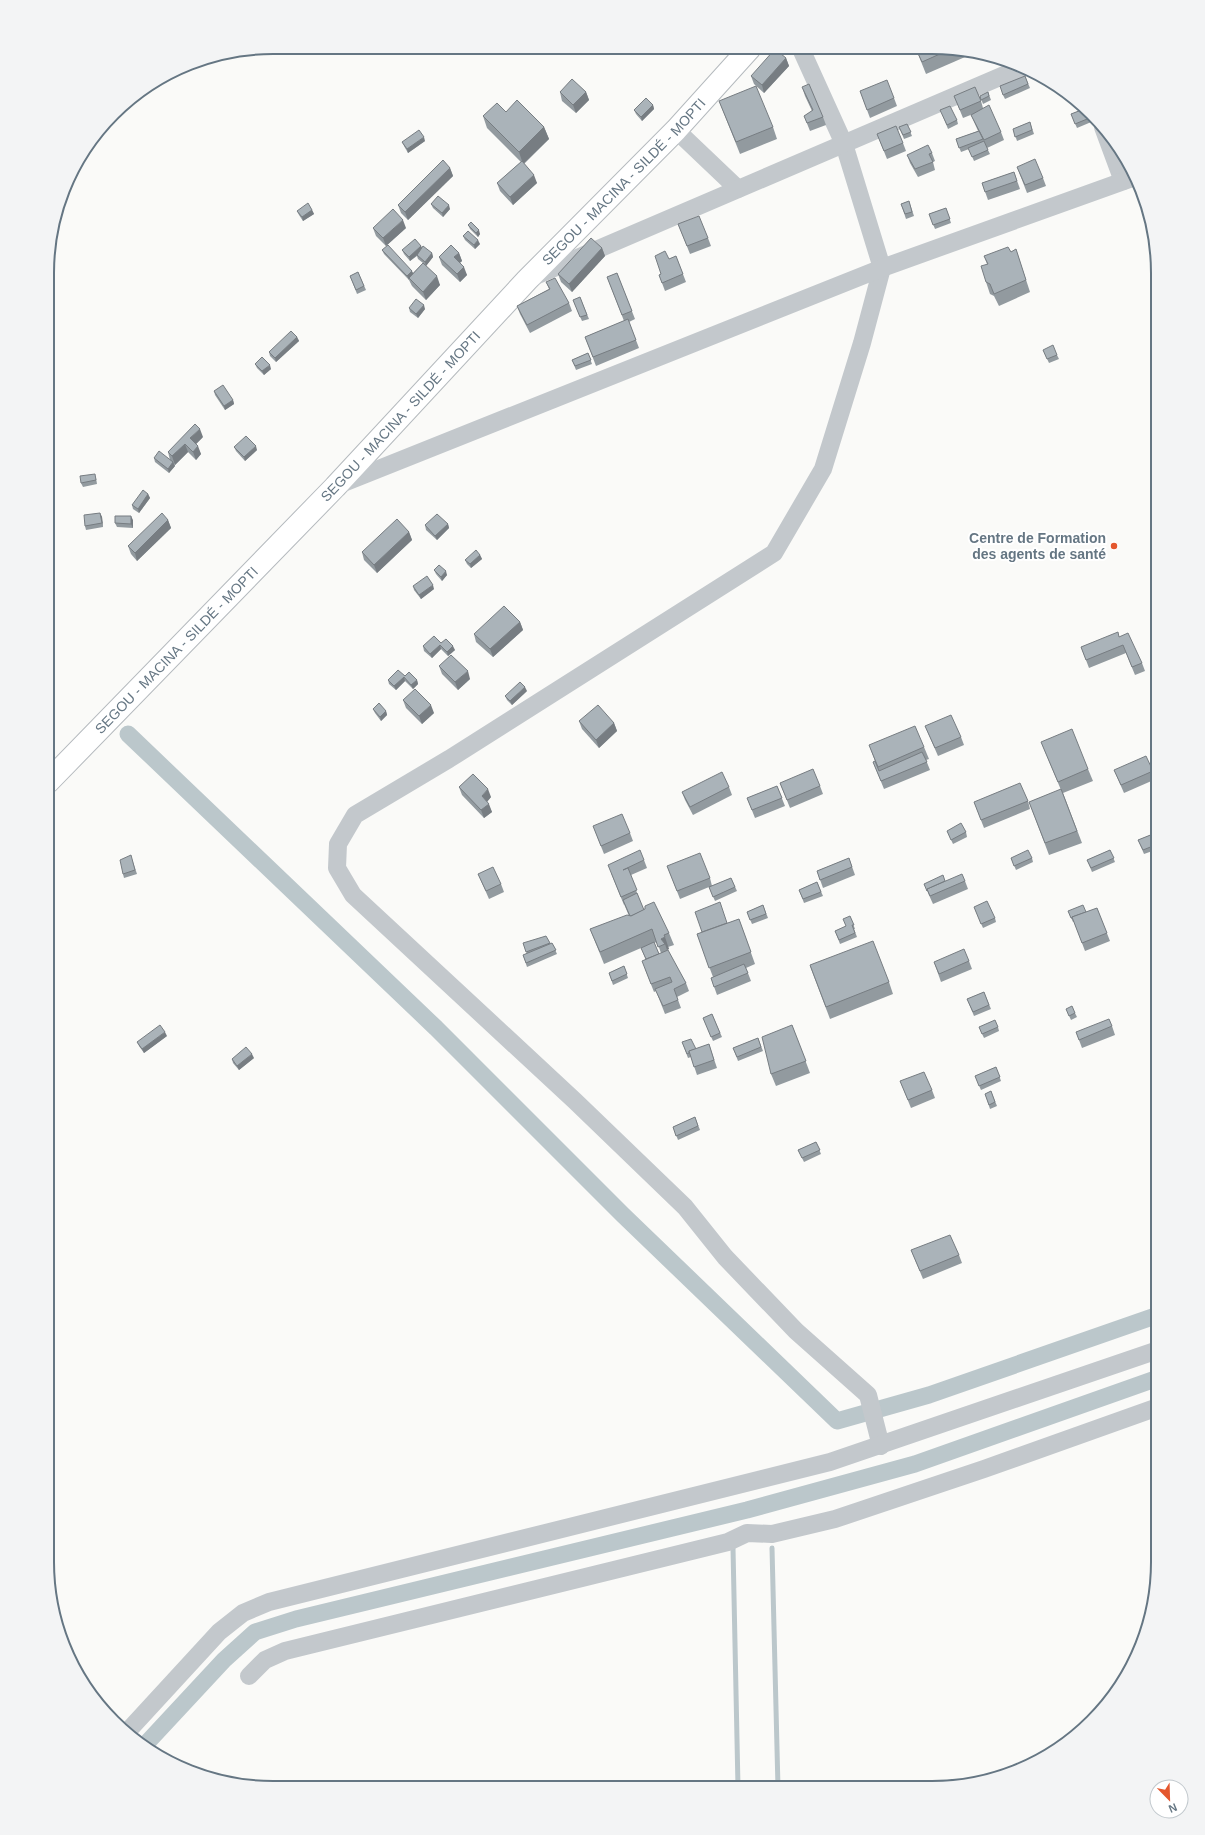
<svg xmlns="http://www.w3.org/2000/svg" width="1205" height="1835" viewBox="0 0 1205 1835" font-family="Arial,sans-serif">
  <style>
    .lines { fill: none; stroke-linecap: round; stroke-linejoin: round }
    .stream { stroke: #bbc7cb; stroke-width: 5 }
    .canal { stroke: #bbc7cb; stroke-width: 17 }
    .primary-casing { stroke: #b5babe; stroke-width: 24 }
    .minor { stroke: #c3c8cc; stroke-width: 18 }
    .primary { stroke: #fff; stroke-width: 22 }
    .wall { fill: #929a9f; fill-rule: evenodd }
    .shaded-wall { fill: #777d82 }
    .building { fill: #aab3b9; stroke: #777d82 }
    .poi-dot { fill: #e4572e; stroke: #fff; stroke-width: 1.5 }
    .labels { text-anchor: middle; stroke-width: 4; stroke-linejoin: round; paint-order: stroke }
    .street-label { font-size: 14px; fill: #657683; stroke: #fff }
    .poi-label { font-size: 14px; font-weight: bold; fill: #657683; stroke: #fff; text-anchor: end }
    .rim { fill: none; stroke: #657683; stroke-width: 2 }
  </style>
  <rect width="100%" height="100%" fill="#fafaf8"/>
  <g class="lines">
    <g class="stream">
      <polyline points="733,1548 738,1787"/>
      <polyline points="772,1548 778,1788"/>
    </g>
    <g class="canal">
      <polyline points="128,734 436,1028 623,1215 837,1421 929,1395 1158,1315"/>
      <polyline points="144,1746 224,1660 255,1632 296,1619 747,1510 915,1464 1158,1378"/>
    </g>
    <defs>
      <g id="primary">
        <path id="s1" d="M 48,782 L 335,487 L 527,280 L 676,130 L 750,48"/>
      </g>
    </defs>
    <use href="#primary" class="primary-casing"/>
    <g class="minor">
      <polyline points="801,49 844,144 882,268 862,343 823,469 774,553 449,759 355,815 338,844 337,868 353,895 575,1101 685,1207 725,1257 796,1331 868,1395 881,1446"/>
      <polyline points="1103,127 1123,181"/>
      <polyline points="676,130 738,189"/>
      <polyline points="533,277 1023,67"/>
      <polyline points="336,486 882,268 1135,177"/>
      <polyline points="249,1676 265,1660 285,1651 728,1542 747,1533 772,1534 835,1519 984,1469 1158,1407"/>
      <polyline points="127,1732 219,1632 243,1613 269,1602 830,1462 1158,1350"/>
    </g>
    <use href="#primary" class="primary"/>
  </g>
  <g class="wall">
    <polygon points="916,49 961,49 971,52 972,54 926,74"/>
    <polygon points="786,58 789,66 764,93 754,84 751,76"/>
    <polygon points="1025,76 1030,88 1005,99 1003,95"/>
    <polygon points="802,87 823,117 826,125 810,131 804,116 812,111 805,96"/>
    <polygon points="860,91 894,98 897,106 870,118"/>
    <polygon points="560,92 586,92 589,100 576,113 562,101"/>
    <polygon points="988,92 991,100 983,104 980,96"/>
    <polygon points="954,96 981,101 983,108 1001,132 1004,140 987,148 990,154 974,161 969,149 961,152 956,139 978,131 971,115 978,112 963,118"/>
    <polygon points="719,101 773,127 777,139 740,154"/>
    <polygon points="653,105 654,109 642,121 636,114 634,110"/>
    <polygon points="1084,109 1096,120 1077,128 1071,114"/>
    <polygon points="506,112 544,127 549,139 524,164 537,183 513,205 500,191 497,183 521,162 487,128 483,116"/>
    <polygon points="942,114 957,120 958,124 948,129"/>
    <polygon points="1030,122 1034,134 1017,141 1013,129"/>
    <polygon points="907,124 912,136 904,139 899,127"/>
    <polygon points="877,134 903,143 906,151 887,159"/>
    <polygon points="425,141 408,153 404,146 402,142"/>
    <polygon points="932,153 935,161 933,162 935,170 918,177 910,163 907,155"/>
    <polygon points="1017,167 1043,178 1046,186 1027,193"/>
    <polygon points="450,168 453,176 408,220 401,213 398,205"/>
    <polygon points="1014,172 1020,189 988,200 982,183"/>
    <polygon points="909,201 914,216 906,219 901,204"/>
    <polygon points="431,204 450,209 443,217 433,208"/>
    <polygon points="946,208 951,223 935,229 929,214"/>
    <polygon points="312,210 314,214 303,221 299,215 297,211"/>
    <polygon points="678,224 708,238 711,246 690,254"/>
    <polygon points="468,225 480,234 478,237 470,229"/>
    <polygon points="373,228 406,228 386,246 376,236"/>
    <polygon points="463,236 480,244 475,249 465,240"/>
    <polygon points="421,246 422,248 432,253 433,257 426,266 440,285 426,300 412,286 409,280 384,254 382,250 413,273 423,263 418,259 417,256 410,261 404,254 402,250"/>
    <polygon points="602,248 605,256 572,292 561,282 558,274"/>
    <polygon points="1016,249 1030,292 999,306 994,296 990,294 986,282 987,264 984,256 1011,252"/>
    <polygon points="459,253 462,261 460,263 467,275 460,282 442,265 439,257"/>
    <polygon points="676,256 686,282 665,291 659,275 661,274 669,259"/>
    <polygon points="358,272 366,290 357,294 350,276"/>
    <polygon points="617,273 635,319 629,322 639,348 596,366 585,337 624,321 607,277"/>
    <polygon points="546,282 569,303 572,311 530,333 520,314 517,306 549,289"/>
    <polygon points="580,297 589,319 582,321 573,300"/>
    <polygon points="409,308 425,309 418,318 410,312"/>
    <polygon points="297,337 299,341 276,362 270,356 269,352"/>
    <polygon points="1043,350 1057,355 1059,359 1049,363"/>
    <polygon points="588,353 592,364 576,370 572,360"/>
    <polygon points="255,364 271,369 264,375 257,368"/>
    <polygon points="214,391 233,400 234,404 225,410 215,395"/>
    <polygon points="203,437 196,444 201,454 196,460 188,452 175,465 174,463 175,466 169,473 155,462 154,458 170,460 168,452"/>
    <polygon points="234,447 257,450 245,461 236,451"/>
    <polygon points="96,478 97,484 83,487 81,483"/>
    <polygon points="148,494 150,498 139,513 133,509 132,505"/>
    <polygon points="100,513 102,517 103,527 86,530 85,526"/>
    <polygon points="133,520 133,528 117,527 115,523"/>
    <polygon points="168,520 171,528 137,561 131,554 128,546"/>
    <polygon points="448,524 449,528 437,540 426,530 425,525"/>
    <polygon points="409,532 412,540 377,573 364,560 362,552"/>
    <polygon points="480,555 482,559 471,568 467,564 465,560"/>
    <polygon points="434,570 447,575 442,581 436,574"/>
    <polygon points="413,586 434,589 421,599 414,590"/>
    <polygon points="520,622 523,630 493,657 476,642 474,634"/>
    <polygon points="1119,637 1142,663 1145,671 1135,675 1126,653 1089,668 1081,647"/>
    <polygon points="441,643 455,650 448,656 441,649 432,658 424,651 423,646"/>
    <polygon points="439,666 470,679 458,690 442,674"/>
    <polygon points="405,676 417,680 418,684 413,689 405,681 396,690 389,684 388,680"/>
    <polygon points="527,691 512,705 507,700 505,696"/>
    <polygon points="403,700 434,713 422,724 406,708"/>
    <polygon points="373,709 386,711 387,715 381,721 375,713"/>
    <polygon points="579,721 614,723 617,731 599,748 582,729"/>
    <polygon points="925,726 961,737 964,745 938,756"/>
    <polygon points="1041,742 1088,769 1093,781 1063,793 1082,843 1049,855 1029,802 1061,790"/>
    <polygon points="869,745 924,747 929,759 926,760 930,770 884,789 873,762 875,761"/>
    <polygon points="1114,770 1153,771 1156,779 1124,793"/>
    <polygon points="780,783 820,786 823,794 790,808"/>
    <polygon points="777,786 785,806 755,818 747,798"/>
    <polygon points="459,787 491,797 487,802 492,812 484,818 462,795"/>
    <polygon points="729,787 732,795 693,815 685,800 682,792"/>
    <polygon points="1028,801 1030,809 984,828 974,802"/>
    <polygon points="593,826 630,833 633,841 604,854"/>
    <polygon points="947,831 966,832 967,837 953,844"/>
    <polygon points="1158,832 1158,849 1144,854 1138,840"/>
    <polygon points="1110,850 1115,862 1092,872 1087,860"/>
    <polygon points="849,858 855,875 823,888 817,871"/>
    <polygon points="1011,858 1032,858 1033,862 1016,870"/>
    <polygon points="132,859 137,874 124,878 123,874"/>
    <path d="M 644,860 L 647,868 L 631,875 L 639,899 L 644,910 L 669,933 L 674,945 L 668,947 L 669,949 L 667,950 L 686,983 L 689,991 L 677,997 L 681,1008 L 665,1014 L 656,991 L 654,992 L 645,969 L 646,960 L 641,948 L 604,964 L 590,929 L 629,916 L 624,904 L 624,905 L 611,873 ZM 657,942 L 661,953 L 659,954 L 654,943 Z"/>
    <polygon points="667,866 710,878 712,886 731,878 737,891 715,901 709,887 680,899"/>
    <polygon points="478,874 501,884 504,892 489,899"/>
    <polygon points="945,881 965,881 968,889 933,904 924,884"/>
    <polygon points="817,882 823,896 804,903 799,890"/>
    <polygon points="763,905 768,918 752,924 747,912"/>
    <polygon points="974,907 995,918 996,922 983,928"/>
    <polygon points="1097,908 1110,941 1085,951 1074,922 1073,922 1068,911 1086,912"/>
    <polygon points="850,916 855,929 854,929 857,937 840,944 835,931 846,926"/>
    <polygon points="739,919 755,964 746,968 751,981 717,995 711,978 713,977 697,934"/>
    <polygon points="523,943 550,943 550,944 552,943 557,954 527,967 523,955 527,954"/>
    <polygon points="969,961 972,969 941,982 934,962"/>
    <polygon points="624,966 628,978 613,985 609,973"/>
    <polygon points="810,966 889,982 893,994 830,1019"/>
    <polygon points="984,992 991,1009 974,1016 967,999"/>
    <polygon points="1066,1009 1075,1013 1077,1017 1071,1020"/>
    <polygon points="712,1014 722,1037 713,1041 703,1018"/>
    <polygon points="792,1025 810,1073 776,1086 771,1074"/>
    <polygon points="1112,1026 1115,1035 1082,1048 1076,1032"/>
    <polygon points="979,1027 998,1027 999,1031 984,1038"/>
    <polygon points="167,1036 144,1053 139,1046 137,1042"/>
    <polygon points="758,1038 763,1051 738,1061 733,1048"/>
    <polygon points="682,1042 696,1049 709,1044 717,1068 697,1075 691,1057 688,1058"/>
    <polygon points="254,1058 239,1070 233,1063 232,1059"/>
    <polygon points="996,1067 1001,1081 981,1090 975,1076"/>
    <polygon points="900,1081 932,1090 935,1098 911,1108"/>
    <polygon points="991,1091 997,1106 990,1109 985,1094"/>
    <polygon points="695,1117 700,1130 678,1140 673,1127"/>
    <polygon points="816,1142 821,1154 804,1162 798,1150"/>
    <polygon points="911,1250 959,1255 962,1263 923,1279"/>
  </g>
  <g class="shaded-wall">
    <polygon points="786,58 789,66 764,93 762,85"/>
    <polygon points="586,92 589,100 576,113 573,105"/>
    <polygon points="653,105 654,109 642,121 641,117"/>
    <polygon points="544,127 549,139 523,164 519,152"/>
    <polygon points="424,137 425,141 408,153 407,149"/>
    <polygon points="450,168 453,176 408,220 405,212"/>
    <polygon points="534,175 537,183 513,205 510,197"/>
    <polygon points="449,205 450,209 443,217 442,213"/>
    <polygon points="312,210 314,214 303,221 302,217"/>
    <polygon points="403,220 406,228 386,246 383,238"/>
    <polygon points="479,230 480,234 478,237 476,233"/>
    <polygon points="478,240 480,244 475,249 474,245"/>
    <polygon points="421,246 423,250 410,261 409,257"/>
    <polygon points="602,248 605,256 572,292 569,284"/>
    <polygon points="432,253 433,257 426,266 425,262"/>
    <polygon points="459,253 462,261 457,265 454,257"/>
    <polygon points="464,267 467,275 460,282 457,274"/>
    <polygon points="412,271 414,275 409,278 409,280 407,276"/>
    <polygon points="437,276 440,285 426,300 423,292"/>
    <polygon points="424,305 425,309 418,318 416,314"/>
    <polygon points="297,337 299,341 276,362 275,358"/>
    <polygon points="270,365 271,369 264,375 262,371"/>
    <polygon points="233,400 234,404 225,410 224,406"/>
    <polygon points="200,429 203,437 193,447 190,438"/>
    <polygon points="185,444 188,452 175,465 172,456"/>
    <polygon points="198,446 201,454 196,460 193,452"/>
    <polygon points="256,446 257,450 245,461 244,457"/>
    <polygon points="173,462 175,466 169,473 168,469"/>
    <polygon points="148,494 150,498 139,513 138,509"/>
    <polygon points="100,513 102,517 103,527 102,523"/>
    <polygon points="131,516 133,520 133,528 131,524"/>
    <polygon points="168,520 171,528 137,561 135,553"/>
    <polygon points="448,524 449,528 437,540 435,536"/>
    <polygon points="409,532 412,540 377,573 374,565"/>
    <polygon points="480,555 482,559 471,568 470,564"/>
    <polygon points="446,571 447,575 442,581 441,577"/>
    <polygon points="433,585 434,589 421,599 419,595"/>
    <polygon points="520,622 523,630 493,657 490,649"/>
    <polygon points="440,645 441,649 432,658 430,654"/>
    <polygon points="453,646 455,650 448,656 447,652"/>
    <polygon points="468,671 470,679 458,690 455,682"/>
    <polygon points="404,677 405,681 396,690 394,686"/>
    <polygon points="417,680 418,684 413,689 411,685"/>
    <polygon points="525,687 527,691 512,705 510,701"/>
    <polygon points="431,705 434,713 422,724 419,716"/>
    <polygon points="386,711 387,715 381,721 380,717"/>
    <polygon points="614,723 617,731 599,748 596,740"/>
    <polygon points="488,789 491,797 485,804 482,796"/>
    <polygon points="489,804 492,812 484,818 481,810"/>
    <polygon points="665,937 669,949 667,950 665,944 661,939"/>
    <polygon points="165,1032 167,1036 144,1053 142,1049"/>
    <polygon points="252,1054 254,1058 239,1070 237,1066"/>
  </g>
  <g class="building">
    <polygon points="775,49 786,58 762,85 751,76"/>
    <polygon points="916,49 951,49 922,62"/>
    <polygon points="1025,76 1028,84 1003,95 1000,86"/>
    <polygon points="572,79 586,92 573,105 560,92"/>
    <polygon points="887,80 894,98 867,110 860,91"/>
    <polygon points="809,84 823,117 807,123 804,116 813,110 802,87"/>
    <polygon points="756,86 773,127 736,142 719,101"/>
    <polygon points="975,87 981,101 960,110 954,96"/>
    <polygon points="988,92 989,96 981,100 980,96"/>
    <polygon points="646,98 653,105 641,117 634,110"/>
    <polygon points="517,100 544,127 519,152 483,116 497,103 506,112"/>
    <polygon points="989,105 1001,132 984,140 971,115"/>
    <polygon points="950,106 957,120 947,125 940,110"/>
    <polygon points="1084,109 1092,117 1075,124 1071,114"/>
    <polygon points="1030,122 1032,130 1015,137 1013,129"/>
    <polygon points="907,124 911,132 903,135 899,127"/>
    <polygon points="896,126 903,143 884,151 877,134"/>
    <polygon points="419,130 424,137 407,149 402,142"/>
    <polygon points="979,131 983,139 959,148 956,139"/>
    <polygon points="984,141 988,150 972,157 968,148"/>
    <polygon points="928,145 932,153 929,154 933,162 915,169 907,155"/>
    <polygon points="1035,159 1043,178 1025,185 1017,167"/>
    <polygon points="443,160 450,168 405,212 398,205"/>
    <polygon points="522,161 534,175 510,197 497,183"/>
    <polygon points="1014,172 1017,181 985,192 982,183"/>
    <polygon points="438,196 449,205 442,213 431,204"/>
    <polygon points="909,201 912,212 905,214 901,204"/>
    <polygon points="308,203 312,210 302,217 297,211"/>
    <polygon points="946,208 950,219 933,225 929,214"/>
    <polygon points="393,209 403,220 383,238 373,228"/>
    <polygon points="699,216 708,238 687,246 678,224"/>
    <polygon points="471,222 479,230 476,233 468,225"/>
    <polygon points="468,231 478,240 474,245 463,236"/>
    <polygon points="591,238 602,248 569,284 558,274"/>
    <polygon points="415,239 421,246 409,257 402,250"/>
    <polygon points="388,245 412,271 407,276 382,250"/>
    <polygon points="451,245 459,253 454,257 464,267 457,274 439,257"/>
    <polygon points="423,246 432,253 425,262 417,255"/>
    <polygon points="1008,247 1011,252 1016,249 1026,280 994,294 990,284 986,282 981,266 988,264 984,256"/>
    <polygon points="665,251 669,259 676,256 683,274 662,283 659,275 661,274 655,256"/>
    <polygon points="423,263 437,276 423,292 409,278"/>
    <polygon points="358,272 364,286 356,290 350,276"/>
    <polygon points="617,273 632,311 622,315 607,277"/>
    <polygon points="555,278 569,303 527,325 517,306 550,289 546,282"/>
    <polygon points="580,297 587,315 580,317 573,300"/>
    <polygon points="416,299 424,305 416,314 409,308"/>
    <polygon points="628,319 636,340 593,357 585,337"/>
    <polygon points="291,331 297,337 275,358 269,352"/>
    <polygon points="1053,345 1057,355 1047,359 1043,350"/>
    <polygon points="588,353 591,360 575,366 572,360"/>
    <polygon points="262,357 270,365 262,371 255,364"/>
    <polygon points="223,385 233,400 224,406 214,391"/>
    <polygon points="195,424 200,429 190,438 198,446 193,452 185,444 172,456 168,452"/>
    <polygon points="246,436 256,446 244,457 234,447"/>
    <polygon points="159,451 173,462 168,469 154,458"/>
    <polygon points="95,474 96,480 81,483 80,476"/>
    <polygon points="143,490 148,494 138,509 132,505"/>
    <polygon points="100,513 102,523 85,526 84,515"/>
    <polygon points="162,513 168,520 135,553 128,546"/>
    <polygon points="437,514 448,524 435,536 425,525"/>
    <polygon points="115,516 131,516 131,524 115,523"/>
    <polygon points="397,519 409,532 374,565 362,552"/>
    <polygon points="476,550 480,555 470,564 465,560"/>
    <polygon points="439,565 446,571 441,577 434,570"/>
    <polygon points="427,576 433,585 419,595 413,586"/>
    <polygon points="504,606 520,622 490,649 474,634"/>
    <polygon points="1118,632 1119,637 1128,633 1142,663 1132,667 1123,645 1086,660 1081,647"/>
    <polygon points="434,636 441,643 446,639 453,646 447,652 440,645 430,654 423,646"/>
    <polygon points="451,655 468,671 455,682 439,666"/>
    <polygon points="398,670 405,676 409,672 417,680 411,685 404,677 394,686 388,680"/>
    <polygon points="520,682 525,687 510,701 505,696"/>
    <polygon points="415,689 431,705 419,716 403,700"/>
    <polygon points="379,703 386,711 380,717 373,709"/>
    <polygon points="598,705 614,723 596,740 579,721"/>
    <polygon points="951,715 961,737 935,748 925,726"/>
    <polygon points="915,726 924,747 878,767 869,745"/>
    <polygon points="1072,729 1088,769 1058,782 1041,742"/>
    <polygon points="922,752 927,762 881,781 873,762 875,761 879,771"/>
    <polygon points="1146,756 1153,771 1121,785 1114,770"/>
    <polygon points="813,769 820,786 787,800 780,783"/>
    <polygon points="722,772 729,787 690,807 682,792"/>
    <polygon points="473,774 488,789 482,796 489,804 481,810 459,787"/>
    <polygon points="1020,783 1028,801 981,820 974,802"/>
    <polygon points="777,786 782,798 752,810 747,798"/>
    <polygon points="1061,789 1077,831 1045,843 1029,802"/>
    <polygon points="622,814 630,833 601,846 593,826"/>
    <polygon points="961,823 966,832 951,840 947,831"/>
    <polygon points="1158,832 1158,844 1143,850 1138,840"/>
    <polygon points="640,850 644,860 623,870 628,868 637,890 621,897 608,865"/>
    <polygon points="1028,850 1032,858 1014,866 1011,858"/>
    <polygon points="1110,850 1114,858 1091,868 1087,860"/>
    <polygon points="700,853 710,878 677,891 667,866"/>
    <polygon points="131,855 135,870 123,874 120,860"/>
    <polygon points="849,858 852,867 820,880 817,871"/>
    <polygon points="493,867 501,884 486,891 478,874"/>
    <polygon points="962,874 965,881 930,896 927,889"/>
    <polygon points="943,875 945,881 927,889 927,891 924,884"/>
    <polygon points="731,878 735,887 713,897 709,887"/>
    <polygon points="817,882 821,892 803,899 799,890"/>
    <polygon points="637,893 644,910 631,916 630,916 623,900"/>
    <polygon points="987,901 995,918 981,924 974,907"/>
    <polygon points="654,902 669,933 664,935 665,937 661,939 665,944 658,947 652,929 600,952 590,929 627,915 631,916 645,909 645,906"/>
    <polygon points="720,902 727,923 702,932 695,912"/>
    <polygon points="763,905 766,914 750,920 747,912"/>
    <polygon points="1083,905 1086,912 1072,917 1072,918 1071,918 1068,911"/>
    <polygon points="1097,908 1107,933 1082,943 1072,917"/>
    <polygon points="850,916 854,925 852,925 855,933 839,940 835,931 846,926 843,919"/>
    <polygon points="739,919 751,952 709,968 697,934"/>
    <polygon points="546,936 550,943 526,952 523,943"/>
    <polygon points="873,941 889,982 826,1007 810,965"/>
    <polygon points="654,942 659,954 646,959 641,948"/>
    <polygon points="552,943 556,950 526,963 523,955"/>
    <polygon points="964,949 969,961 939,974 934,962"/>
    <polygon points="668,950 686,983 674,989 678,1000 663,1006 655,989 672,982 670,977 651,984 642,961"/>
    <polygon points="744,964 748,973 714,987 711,978"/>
    <polygon points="624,966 627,974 612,981 609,973"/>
    <polygon points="984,992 989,1005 973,1012 967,999"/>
    <polygon points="1072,1006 1075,1013 1069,1016 1066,1009"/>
    <polygon points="712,1014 720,1033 711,1037 703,1018"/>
    <polygon points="1109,1019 1112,1026 1079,1040 1076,1032"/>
    <polygon points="995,1020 998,1027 982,1034 979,1027"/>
    <polygon points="160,1025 165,1032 142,1049 137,1042"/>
    <polygon points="792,1025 806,1061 771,1074 762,1037"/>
    <polygon points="758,1038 761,1047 737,1057 733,1048"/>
    <polygon points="691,1039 696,1049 689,1051 689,1053 687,1054 682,1042"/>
    <polygon points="709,1044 714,1060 694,1067 689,1051"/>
    <polygon points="246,1047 252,1054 237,1066 232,1059"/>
    <polygon points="996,1067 1000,1077 979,1086 975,1076"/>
    <polygon points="924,1072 932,1090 908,1100 900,1081"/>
    <polygon points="991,1091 995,1102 989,1105 985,1094"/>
    <polygon points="695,1117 698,1126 676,1136 673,1127"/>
    <polygon points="816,1142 820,1150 802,1158 798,1150"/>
    <polygon points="1158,1173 1158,1185 1153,1175"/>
    <polygon points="950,1235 959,1255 920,1271 911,1250"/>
  </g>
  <circle class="poi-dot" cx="1114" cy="546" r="4"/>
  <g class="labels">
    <g class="street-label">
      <text dy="5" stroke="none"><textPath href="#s1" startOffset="832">SEGOU - MACINA - SILDÉ - MOPTI</textPath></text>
      <text dy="5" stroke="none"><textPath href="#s1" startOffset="508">SEGOU - MACINA - SILDÉ - MOPTI</textPath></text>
      <text dy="5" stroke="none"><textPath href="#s1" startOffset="184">SEGOU - MACINA - SILDÉ - MOPTI</textPath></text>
    </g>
    <g class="poi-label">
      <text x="1106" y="543">Centre de Formation<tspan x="1106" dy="16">des agents de santé</tspan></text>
    </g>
  </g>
  <path d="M0 0H1205V1835H0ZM273 54H932A219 219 0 0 1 1151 273V1562A219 219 0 0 1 932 1781H273A219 219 0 0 1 54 1562V273A219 219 0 0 1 273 54Z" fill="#f3f4f5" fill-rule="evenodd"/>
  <path class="rim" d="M273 54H932A219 219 0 0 1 1151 273V1562A219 219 0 0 1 932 1781H273A219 219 0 0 1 54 1562V273A219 219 0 0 1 273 54Z"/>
  <g transform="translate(1169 1799) rotate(157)"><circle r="19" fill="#ffffff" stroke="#c1c8cd"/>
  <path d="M0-3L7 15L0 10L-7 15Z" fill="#e4572e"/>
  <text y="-6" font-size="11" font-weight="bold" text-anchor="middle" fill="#657683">N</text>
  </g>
</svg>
